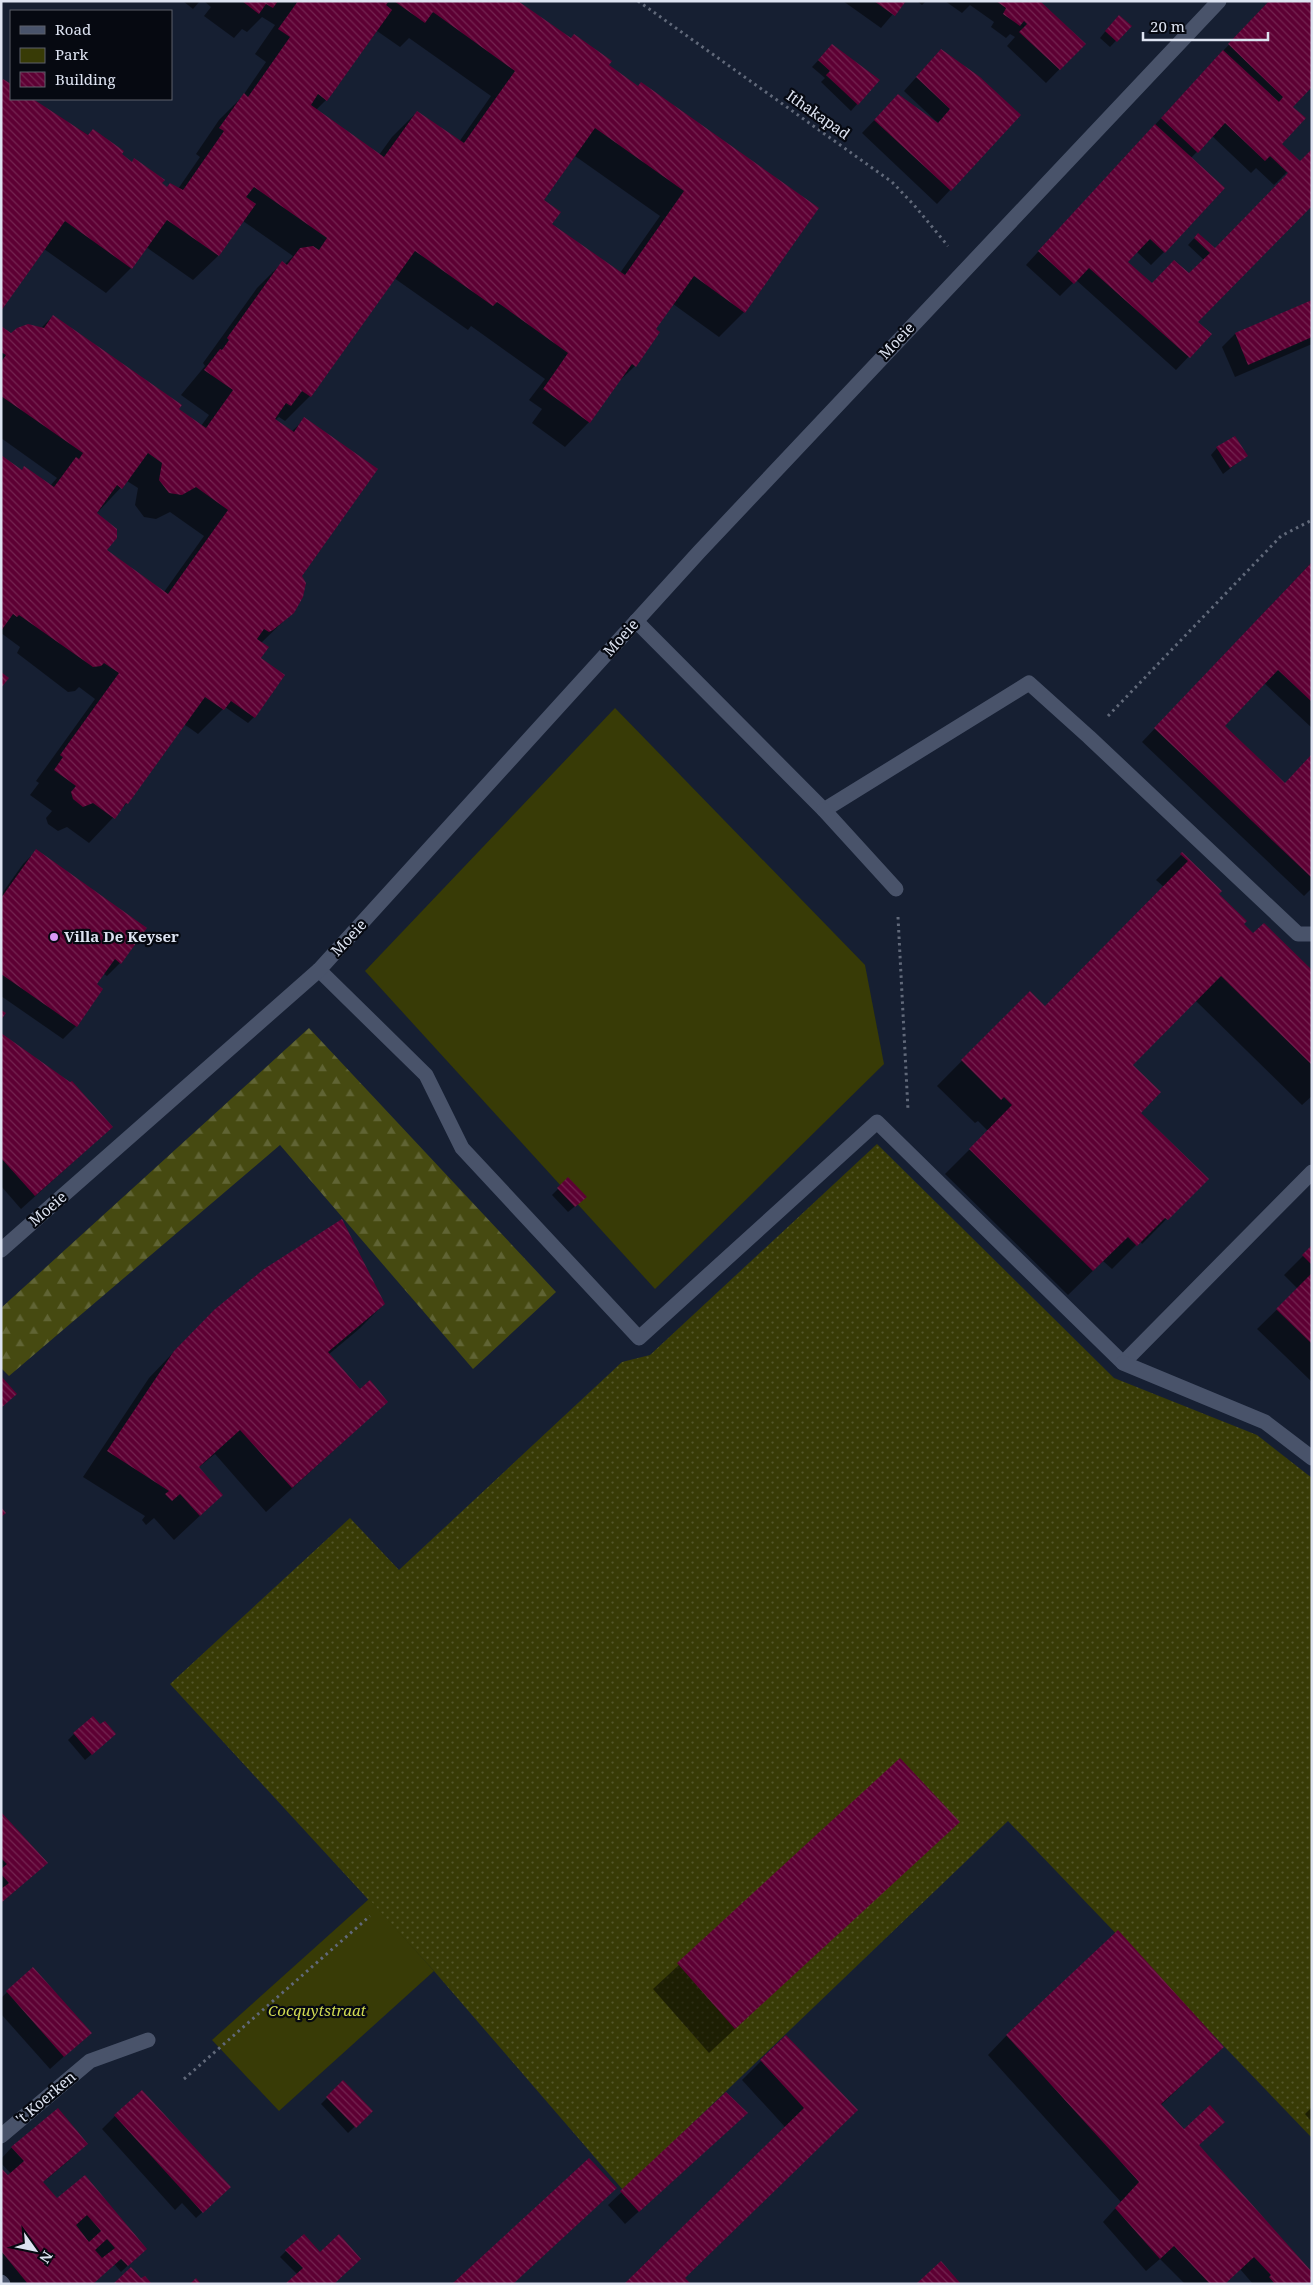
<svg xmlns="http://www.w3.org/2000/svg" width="1313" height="2285" viewBox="0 0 1313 2285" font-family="'Noto Serif',serif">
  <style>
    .grass { fill: url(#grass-dots) }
    .forest { fill: url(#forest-firs) }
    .park { fill: #383b06 }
    .shadow { fill: #0007; fill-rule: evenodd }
    .building { fill: url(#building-back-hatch); fill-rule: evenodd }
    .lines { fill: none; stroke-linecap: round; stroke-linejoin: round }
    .path { stroke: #61697a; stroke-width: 3; stroke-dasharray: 2.5 4; stroke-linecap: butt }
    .lane { stroke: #49536a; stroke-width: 15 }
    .street { stroke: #49536a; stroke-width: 15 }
    .poi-dot { fill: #da9af6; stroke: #060911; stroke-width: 2 }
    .labels { text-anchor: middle; stroke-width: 4.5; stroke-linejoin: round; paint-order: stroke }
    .street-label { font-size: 15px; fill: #dde3f1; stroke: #060911 }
    .poi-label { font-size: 15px; font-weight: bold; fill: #dde3f1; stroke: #060911; text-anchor: start }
    .park-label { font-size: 15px; font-style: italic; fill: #d0da51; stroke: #060911 }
  </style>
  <defs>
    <pattern id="grass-dots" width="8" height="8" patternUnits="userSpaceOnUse" patternTransform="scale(1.25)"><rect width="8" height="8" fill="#383b06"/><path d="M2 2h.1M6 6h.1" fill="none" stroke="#54572b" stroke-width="1.8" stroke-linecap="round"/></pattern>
    <pattern id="forest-firs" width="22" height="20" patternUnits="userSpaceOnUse" patternTransform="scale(1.25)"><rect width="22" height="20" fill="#464a11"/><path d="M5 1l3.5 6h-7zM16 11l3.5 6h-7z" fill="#606434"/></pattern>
    <pattern id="building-back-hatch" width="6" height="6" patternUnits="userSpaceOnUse" patternTransform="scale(1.25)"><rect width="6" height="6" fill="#5d0033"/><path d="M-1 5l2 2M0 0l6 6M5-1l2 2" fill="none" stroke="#742551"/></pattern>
  </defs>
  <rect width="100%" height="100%" fill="#161f32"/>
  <polygon class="grass" points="877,1144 1114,1378 1257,1435 1312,1478 1312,2138 1008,1821 623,2190 434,1971 170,1684 350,1518 399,1570 622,1362 650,1355"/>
  <polygon class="forest" points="309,1028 556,1292 473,1369 280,1145 9,1376 1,1368 1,1308"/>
  <g class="park">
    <polygon points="615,708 865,965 884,1064 655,1289 365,971"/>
    <polygon points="369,1899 434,1971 279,2111 212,2040"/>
  </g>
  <g class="shadow">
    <polygon points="183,1 200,1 193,9"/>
    <path d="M 204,1 L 516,1 L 637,87 L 744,312 L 719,337 L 673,304 L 654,329 L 658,332 L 635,366 L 614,386 L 589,422 L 565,447 L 532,423 L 542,409 L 529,400 L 545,379 L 471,326 L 468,330 L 394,278 L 310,396 L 285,421 L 279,417 L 275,420 L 291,432 L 305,419 L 300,576 L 293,612 L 261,643 L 254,717 L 248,723 L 225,707 L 198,734 L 184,724 L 127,803 L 89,843 L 67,827 L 58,831 L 48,824 L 46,818 L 52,811 L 30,795 L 39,783 L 36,781 L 95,699 L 79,687 L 75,691 L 68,692 L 17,653 L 20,647 L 1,633 L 1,457 L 21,471 L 24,468 L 50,486 L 57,478 L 1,438 L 1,328 L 11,335 L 41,328 L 53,316 L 201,426 L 209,415 L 181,395 L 205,366 L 203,363 L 257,288 L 282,263 L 284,265 L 293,256 L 243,221 L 218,256 L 193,280 L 146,247 L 131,268 L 106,293 L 44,249 L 3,81 L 11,86 L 11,99 L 31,99 L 120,155 L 167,188 L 178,189 L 200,157 L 196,154 L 219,120 L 242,97 L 266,62 L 255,54 L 275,25 L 262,17 L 247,32 L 242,29 L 234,38 L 204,16 L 211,7 ZM 377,31 L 400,47 L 409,38 L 491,96 L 459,142 L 417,112 L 392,137 L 379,155 L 316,110 L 326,100 ZM 575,156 L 660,216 L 620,273 L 550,224 L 542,200 ZM 127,481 L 138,488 L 135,505 L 144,517 L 156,519 L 170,512 L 204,536 L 164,592 L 105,551 L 96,514 Z"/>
    <polygon points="843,1 904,1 881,28"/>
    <polygon points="917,1 926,1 922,5"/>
    <polygon points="945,1 1038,1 1084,44 1046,83 1007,46 1015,37 1010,34 1006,38 991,27 994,22 970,5 962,13"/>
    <polygon points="1269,1 1312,1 1312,90 1309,88 1292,107 1280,144 1287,172 1274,185 1256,168 1251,173 1212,136 1191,158 1164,252 1151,265 1136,251 1127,262 1152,284 1189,275 1204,260 1188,245 1198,234 1215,249 1195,322 1210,334 1176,370 1076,280 1060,296 1026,265"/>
    <polygon points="1112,23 1130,26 1110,47 1100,38"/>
    <polygon points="826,52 878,80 851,111 821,82 825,78 812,67"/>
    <polygon points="928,64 1020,115 937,204 862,133 885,109 939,126 940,125 904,91"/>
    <polygon points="1312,301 1312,344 1235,377 1222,347 1235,334"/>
    <polygon points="1217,448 1246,456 1223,474 1211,455"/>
    <polygon points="1312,562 1312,728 1264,683 1224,726 1285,784 1312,755 1312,888 1304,896 1142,742"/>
    <polygon points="36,851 120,963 107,976 103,973 95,985 76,1026 63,1039 1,996 1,895 23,864"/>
    <polygon points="1182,854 1253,935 1312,972 1312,1096 1302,1105 1195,1000 1125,1071 1139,1113 1192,1193 1142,1244 1140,1241 1112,1269 1103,1261 1068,1295 945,1174 988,1131 978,1121 975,1123 937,1086 1030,992 1045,1007 1164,887 1156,880"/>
    <polygon points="1,1035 112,1127 21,1209 1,1186"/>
    <polygon points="568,1179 579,1203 568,1212 552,1195"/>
    <polygon points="1312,1247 1312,1382 1257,1329 1298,1289 1284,1275"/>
    <polygon points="384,1304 359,1329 328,1355 360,1391 387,1402 266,1512 215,1454 198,1468 222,1495 174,1540 154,1518 146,1525 142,1520 145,1516 83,1477 149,1378 189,1336"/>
    <polygon points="74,1734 108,1740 85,1760 68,1740"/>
    <polygon points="900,1760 958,1822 709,2053 653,1989"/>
    <polygon points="1,1814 46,1863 1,1903"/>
    <polygon points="33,1968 90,2033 50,2069 1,2014 1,1998"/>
    <polygon points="1007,2035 1222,2047 1161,2105 1312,2284 1253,2284 1240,2269 1224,2284 1185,2284 1160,2259 1146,2271 1103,2222 1121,2202 988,2055"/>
    <polygon points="761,2061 856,2110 625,2284 786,2128 742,2080"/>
    <polygon points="343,2082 371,2111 348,2133 321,2104"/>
    <polygon points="726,2094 733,2126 625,2224 608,2205"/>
    <polygon points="1312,2107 1312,2119 1310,2120 1305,2114"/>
    <polygon points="115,2116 229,2187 196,2218 182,2203 175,2210 102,2129"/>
    <polygon points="12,2147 73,2157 42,2183 57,2200 85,2177 139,2255 121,2272 114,2264 93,2284 4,2284 1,2280 1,2169 8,2177 11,2174 1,2163 1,2159"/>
    <polygon points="286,2251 333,2284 297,2274 280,2257"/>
  </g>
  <g class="building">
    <polygon points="242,1 278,1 273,8 266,4 259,14"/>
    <path d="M 298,1 L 389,1 L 386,5 L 392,10 L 327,101 L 318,94 L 311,105 L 384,157 L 417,111 L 464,143 L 515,71 L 433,12 L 425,23 L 394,1 L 518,1 L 571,38 L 574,34 L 612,61 L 609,65 L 638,86 L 641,82 L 819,208 L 745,313 L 694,276 L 656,329 L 660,332 L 636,367 L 632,364 L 590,423 L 543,389 L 568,353 L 497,302 L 493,306 L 415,251 L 311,397 L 302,391 L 291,406 L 286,403 L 275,419 L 294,432 L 304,417 L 378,469 L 302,576 L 306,583 L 303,597 L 294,613 L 273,630 L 269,632 L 264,629 L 257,639 L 269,647 L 261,658 L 285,675 L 255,718 L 231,701 L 224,710 L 205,697 L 128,804 L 126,803 L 115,819 L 93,803 L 83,807 L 73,799 L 71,792 L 76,786 L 54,770 L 63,757 L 60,755 L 119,673 L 104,663 L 101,666 L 93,667 L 19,615 L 17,617 L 13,614 L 1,631 L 1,455 L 22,470 L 24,466 L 54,487 L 76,457 L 79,459 L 83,453 L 1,396 L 1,362 L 6,355 L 1,352 L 1,326 L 11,333 L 17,328 L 28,324 L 44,328 L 53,315 L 182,405 L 179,409 L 206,428 L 233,390 L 204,370 L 220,349 L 222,350 L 229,340 L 227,338 L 282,261 L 287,265 L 300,248 L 313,246 L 319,250 L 327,238 L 254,187 L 246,197 L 256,204 L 219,256 L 167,220 L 132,269 L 65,221 L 1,311 L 1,82 L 3,79 L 11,84 L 11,99 L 33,99 L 88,135 L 93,129 L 124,151 L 122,154 L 132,162 L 134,158 L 165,180 L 162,183 L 167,187 L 170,183 L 183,190 L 224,131 L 219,128 L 244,93 L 248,97 L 290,37 L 278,29 ZM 595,128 L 684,191 L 625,275 L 552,224 L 561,212 L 544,200 ZM 148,453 L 162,463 L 159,480 L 169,493 L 182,495 L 196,487 L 228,510 L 168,594 L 107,550 L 117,538 L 117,529 L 97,513 L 117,485 L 122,489 Z"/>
    <polygon points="874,1 906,1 895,16"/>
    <polygon points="996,1 1040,1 1086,44 1060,70 1019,32 1027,24 1024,21 1020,26 1003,14 1006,8"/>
    <polygon points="1269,1 1312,1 1312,87 1293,107 1306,118 1282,144 1300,161 1312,149 1312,206 1198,322 1212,334 1190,358 1089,268 1074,284 1038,251 1155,124 1225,188 1165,253 1150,239 1128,262 1152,283 1174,260 1189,273 1210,253 1194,238 1198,233 1215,248 1288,173 1270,156 1265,161 1225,123 1198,153 1161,118 1223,50 1279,102 1283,97 1228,44"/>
    <polygon points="1119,15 1132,26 1117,42 1105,31"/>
    <polygon points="832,44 880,80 858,105 826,75 830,71 818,60"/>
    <polygon points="941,49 980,77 1021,115 951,191 874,120 898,94 938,123 950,109 916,77"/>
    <polygon points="1312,300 1312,337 1248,365 1235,333"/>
    <polygon points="1235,436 1248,456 1230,468 1216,447"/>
    <polygon points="1312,562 1312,702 1278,670 1225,726 1285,783 1312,754 1312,878 1154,728"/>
    <polygon points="1,672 9,678 1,688"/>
    <polygon points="36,849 147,928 121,964 115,959 97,984 103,989 77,1027 1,974 1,898"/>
    <polygon points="1182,852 1222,891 1219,894 1247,921 1244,924 1253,933 1264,923 1312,970 1312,1065 1221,976 1133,1065 1161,1092 1141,1113 1209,1179 1168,1220 1165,1218 1137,1246 1128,1237 1093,1271 969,1149 1012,1105 1004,1097 1001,1100 961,1060 1030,991 1045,1006 1188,861 1180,854"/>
    <polygon points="1,1010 6,1013 1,1020"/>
    <polygon points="1,1033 70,1082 72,1081 113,1127 35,1196 1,1158"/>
    <polygon points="568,1177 587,1197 575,1207 557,1188"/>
    <polygon points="342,1219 385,1304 328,1352 360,1389 370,1380 388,1402 292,1488 240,1430 199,1467 223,1495 200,1516 180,1494 172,1501 165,1494 169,1491 107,1451 174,1351 214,1310 264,1269"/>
    <polygon points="1312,1245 1312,1265 1302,1255"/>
    <polygon points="1312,1273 1312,1344 1276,1309"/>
    <polygon points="1,1376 17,1394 1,1408"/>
    <polygon points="1,1507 6,1513 1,1517"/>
    <polygon points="93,1716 100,1724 105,1721 116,1734 92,1755 73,1733"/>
    <polygon points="900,1758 960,1822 735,2029 677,1963"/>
    <polygon points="1,1812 48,1863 1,1903 1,1889 9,1883 1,1874 1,1869 7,1864 1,1858"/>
    <polygon points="1118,1930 1224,2047 1161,2104 1184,2129 1210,2105 1225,2122 1199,2145 1312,2272 1312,2284 1275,2284 1269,2277 1271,2275 1254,2257 1225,2284 1210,2284 1174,2246 1160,2259 1115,2208 1139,2182 1006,2035"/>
    <polygon points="33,1967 92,2033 64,2057 6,1991"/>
    <polygon points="786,2035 858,2110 685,2278 691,2284 624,2284 804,2108 760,2060"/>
    <polygon points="343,2080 373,2111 356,2128 326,2097"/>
    <polygon points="142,2090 231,2187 203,2213 114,2115"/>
    <polygon points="726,2092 748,2113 639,2212 620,2191"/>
    <path d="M 58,2108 L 88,2144 L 43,2182 L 57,2198 L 85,2175 L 147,2249 L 128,2266 L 121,2259 L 93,2284 L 28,2284 L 1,2251 L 1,2168 L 8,2175 L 24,2161 L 11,2147 ZM 87,2215 L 101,2231 L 89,2242 L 76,2225 ZM 107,2239 L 115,2248 L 102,2258 L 95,2250 Z"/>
    <polygon points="589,2158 617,2188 513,2284 452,2284"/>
    <polygon points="304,2234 320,2252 339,2234 361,2259 334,2284 285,2284 303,2268 285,2250"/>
    <polygon points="941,2261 961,2284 916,2284"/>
    <polygon points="131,2267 141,2278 145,2276 152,2284 113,2284"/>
    <polygon points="196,2278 201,2284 190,2284"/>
  </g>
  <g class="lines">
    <g class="path">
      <polyline points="638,1 892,182 914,205 948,246"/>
      <polyline points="1108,716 1281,536 1312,520"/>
      <polyline points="898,917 908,1110"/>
      <polyline points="184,2079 370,1916"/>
    </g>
    <g class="lane">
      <polyline points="636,621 824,810 1029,683 1089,737 1298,934 1312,934"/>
      <polyline points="824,810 896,889"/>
      <polyline points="319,970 426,1075 462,1148 639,1338 877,1122 1123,1363 1312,1172"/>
      <polyline points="1123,1363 1265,1422 1312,1458"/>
      <polyline points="1,2136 90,2061 148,2040"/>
    </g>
    <g class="street">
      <polyline points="1,1250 319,970 699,552 1219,1"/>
      <polyline points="1,2282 3,2284"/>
    </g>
  </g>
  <circle class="poi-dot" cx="54" cy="937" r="5"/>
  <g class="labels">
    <g class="street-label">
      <text transform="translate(818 115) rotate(35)" y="5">Ithakapad</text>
      <text transform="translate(897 341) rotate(-47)" y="5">Moeie</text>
      <text transform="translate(621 638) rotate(-48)" y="5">Moeie</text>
      <text transform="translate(349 938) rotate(-47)" y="5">Moeie</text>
      <text transform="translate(48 1209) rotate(-41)" y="5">Moeie</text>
      <text transform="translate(46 2098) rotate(-40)" y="5">'t Koerken</text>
    </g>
    <g class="poi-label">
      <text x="64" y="942">Villa De Keyser</text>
    </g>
    <g class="park-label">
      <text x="317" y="2016">Cocquytstraat</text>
    </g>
  </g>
  <rect width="1313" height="2285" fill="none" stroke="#dde3f1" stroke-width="5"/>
  <rect x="10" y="10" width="162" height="90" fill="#060911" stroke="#5c606b"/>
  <rect x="20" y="26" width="25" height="8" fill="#49536a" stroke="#5c606b"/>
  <text x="55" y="35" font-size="15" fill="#dde3f1">Road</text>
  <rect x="20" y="48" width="25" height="15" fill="#383b06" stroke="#5c606b"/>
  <text x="55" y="60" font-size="15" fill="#dde3f1">Park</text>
  <rect x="20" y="72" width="25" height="15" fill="url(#building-back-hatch)" stroke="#5c606b"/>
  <text x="55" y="85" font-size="15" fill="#dde3f1">Building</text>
  <g transform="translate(35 2250) rotate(123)" stroke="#060911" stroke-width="4" paint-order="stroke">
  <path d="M0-4L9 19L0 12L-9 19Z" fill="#dde3f1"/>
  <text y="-8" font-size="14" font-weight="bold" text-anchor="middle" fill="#dde3f1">N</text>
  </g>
  <path d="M1143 32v8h125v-8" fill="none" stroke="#dde3f1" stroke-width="2.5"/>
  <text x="1150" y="32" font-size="15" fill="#dde3f1" stroke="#060911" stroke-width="4" paint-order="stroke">20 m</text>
</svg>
